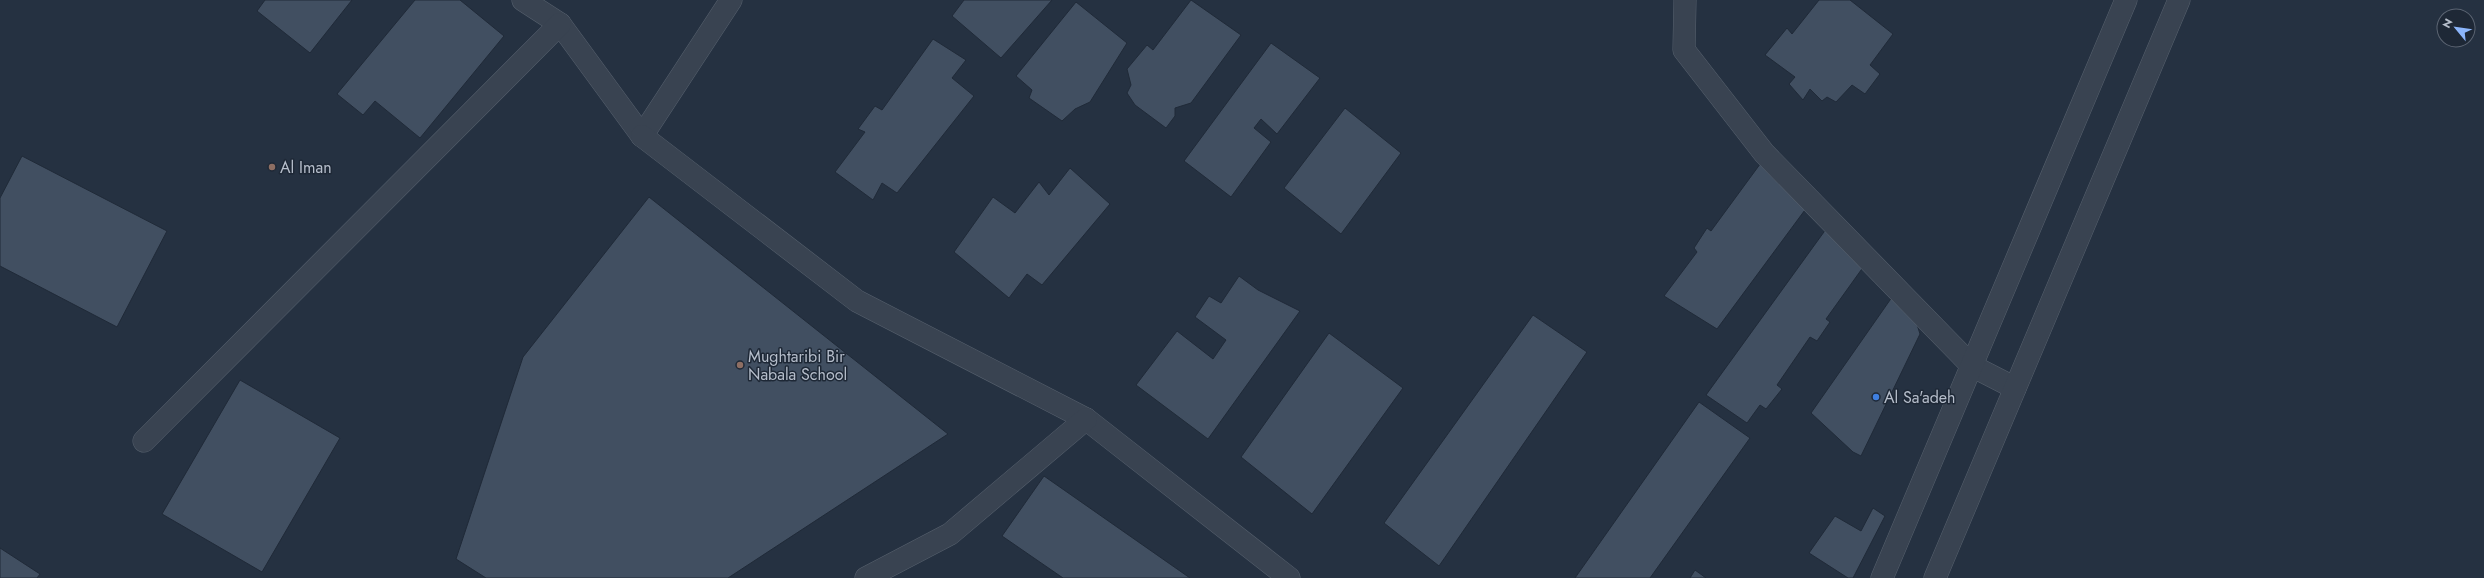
<svg xmlns="http://www.w3.org/2000/svg" width="2484" height="578" viewBox="0 0 2484 578" font-family="Jost,sans-serif">
  <style>
    .building { fill: #414f61; stroke: #202a38 }
    .lines { fill: none; stroke-linecap: round; stroke-linejoin: round }
    .minor-casing { stroke: #57616e; stroke-width: 23 }
    .minor { stroke: #394351; stroke-width: 22 }
    .education-dot { fill: #8d6e63; stroke: #1e2836; stroke-width: 1.5 }
    .shop-dot { fill: #3f7fe0; stroke: #1e2836; stroke-width: 1.5 }
    .labels { text-anchor: middle; stroke-width: 3; stroke-linejoin: round; paint-order: stroke }
    .poi-label { font-size: 16px; fill: #b6becb; stroke: #1e2836; text-anchor: start }
  </style>
  <rect width="100%" height="100%" fill="#253141"/>
  <g class="building">
    <polygon points="265,0 352,0 310,53 257,11"/>
    <polygon points="415,0 460,0 504,36 420,138 375,101 363,115 337,94"/>
    <polygon points="964,0 1052,0 1001,58 952,16"/>
    <polygon points="1191,0 1241,35 1191,103 1175,108 1175,116 1166,128 1135,105 1127,93 1131,85 1127,69 1147,45 1153,50"/>
    <polygon points="1819,0 1850,0 1893,34 1870,65 1880,74 1865,94 1852,85 1836,102 1827,97 1822,101 1810,89 1803,100 1789,84 1795,77 1765,55 1787,28 1792,34"/>
    <polygon points="1076,2 1127,43 1090,102 1075,109 1062,121 1029,98 1032,90 1016,76"/>
    <polygon points="933,39 966,60 952,78 974,96 897,193 882,183 873,200 835,172 865,132 858,129 875,106 882,110"/>
    <polygon points="1271,43 1320,78 1277,134 1261,119 1254,128 1271,142 1231,197 1184,161"/>
    <polygon points="1345,108 1401,153 1341,234 1284,188"/>
    <polygon points="22,156 167,231 117,327 0,266 0,198"/>
    <polygon points="1766,156 1816,195 1717,329 1664,296 1697,252 1694,248 1707,228 1711,231"/>
    <polygon points="1070,168 1110,204 1042,285 1027,274 1009,298 954,252 993,197 1015,213 1039,182 1049,195"/>
    <polygon points="649,197 948,434 728,578 486,578 456,559 523,357"/>
    <polygon points="1829,225 1869,259 1826,319 1830,322 1817,341 1810,337 1777,385 1782,389 1766,409 1760,405 1747,423 1706,395"/>
    <polygon points="1239,276 1258,290 1300,311 1208,439 1136,385 1177,331 1213,359 1226,340 1195,317 1209,296 1221,303"/>
    <polygon points="1897,290 1914,315 1920,334 1861,456 1853,452 1811,413"/>
    <polygon points="1533,315 1587,352 1439,566 1384,523"/>
    <polygon points="1329,333 1403,388 1312,514 1241,457"/>
    <polygon points="240,380 340,438 262,572 162,514"/>
    <polygon points="1699,402 1750,438 1650,578 1575,578"/>
    <polygon points="1044,476 1190,578 1063,578 1002,536"/>
    <polygon points="1873,508 1885,516 1853,578 1848,578 1809,553 1835,516 1861,531"/>
    <polygon points="0,548 40,574 37,578 0,578"/>
    <polygon points="1695,570 1706,578 1690,578"/>
  </g>
  <g class="lines">
    <defs>
      <g id="minor">
        <polyline points="523,0 560,24 642,136 731,0"/>
        <polyline points="1685,0 1684,50 1764,153 1972,366 2015,388"/>
        <polyline points="642,136 857,301 1086,419 1289,578"/>
        <polyline points="144,441 560,24"/>
        <polyline points="866,578 950,534 1086,419"/>
        <polyline points="1882,578 2126,0"/>
        <polyline points="1935,578 2179,0"/>
      </g>
    </defs>
    <use href="#minor" class="minor-casing"/>
    <use href="#minor" class="minor"/>
  </g>
  <g class="education-dot">
    <circle cx="272" cy="167" r="4"/>
    <circle cx="740" cy="365" r="4"/>
  </g>
  <circle class="shop-dot" cx="1876" cy="397" r="4"/>
  <g class="labels">
    <g class="poi-label">
      <text x="280" y="173">Al Iman</text>
      <text x="748" y="362">Mughtaribi Bir<tspan x="748" dy="18">Nabala School</tspan></text>
      <text x="1884" y="403">Al Sa'adeh</text>
    </g>
  </g>
  <g transform="translate(2456 28) rotate(299)"><circle r="19" fill="#1e2836" stroke="#5b6472"/>
  <path d="M0-3L7 15L0 10L-7 15Z" fill="#8bb5fb"/>
  <text y="-6" font-size="11" font-weight="bold" text-anchor="middle" fill="#b6becb">N</text>
  </g>
</svg>
